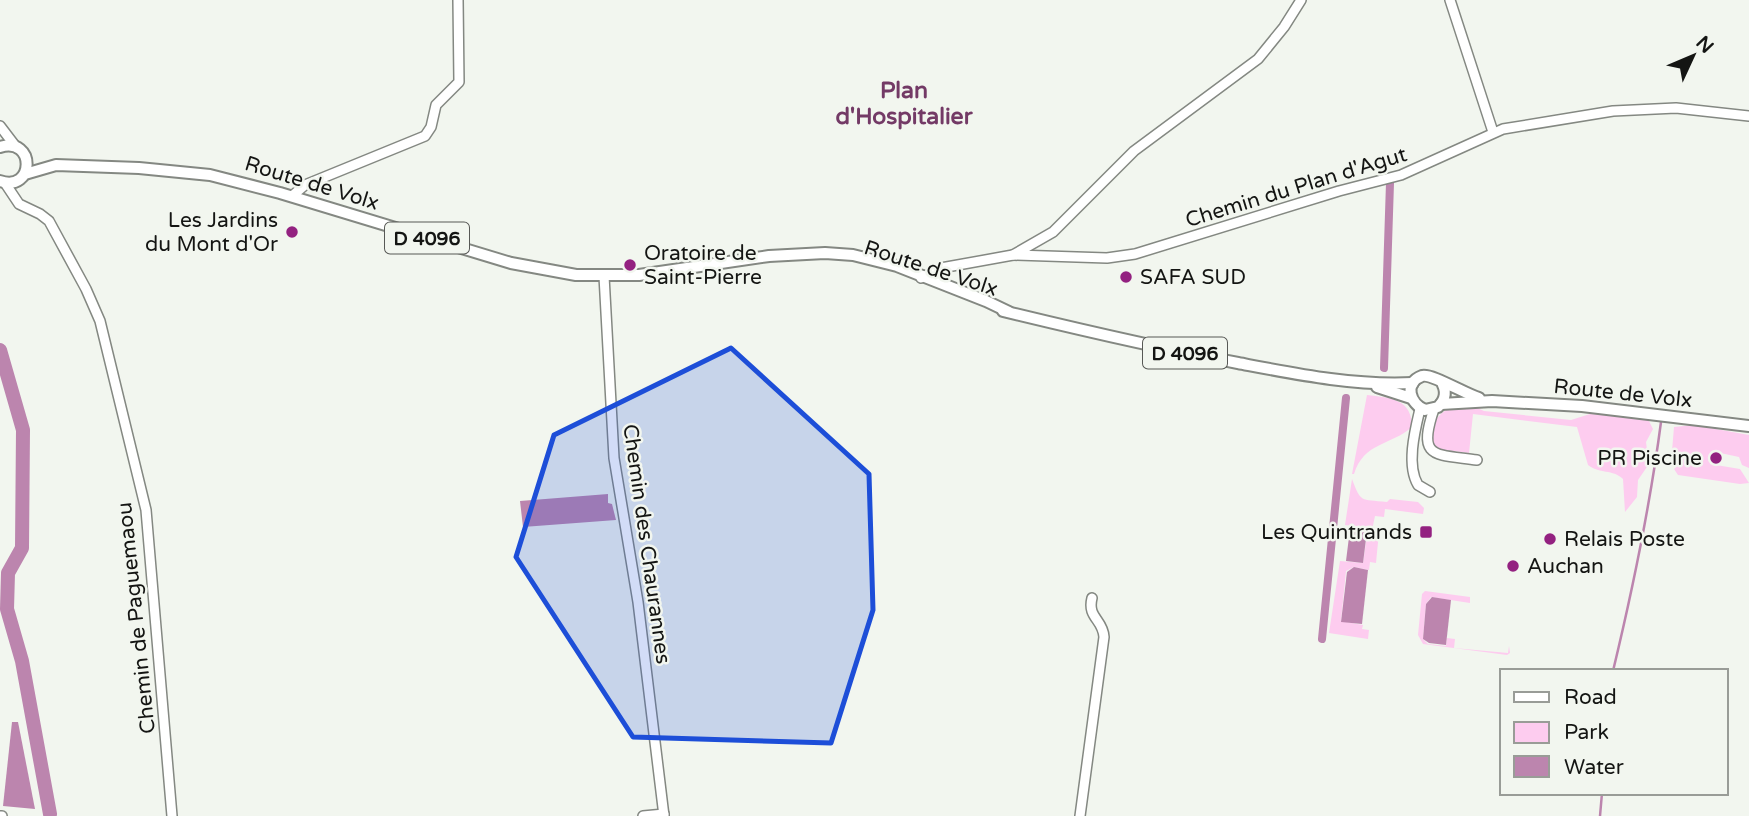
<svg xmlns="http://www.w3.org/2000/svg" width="1749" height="816" viewBox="0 0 1749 816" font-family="'Varela Round',sans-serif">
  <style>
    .green { fill: #fdccef }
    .water { fill: #bc85ae }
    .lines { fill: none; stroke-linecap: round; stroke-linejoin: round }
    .stream { stroke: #bc85ae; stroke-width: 2.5 }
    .canal { stroke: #bc85ae; stroke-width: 8 }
    .river { stroke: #bc85ae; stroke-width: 14 }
    .minor-casing { stroke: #848882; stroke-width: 12 }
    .major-casing { stroke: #848882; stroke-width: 14 }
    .minor { stroke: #fff; stroke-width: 9 }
    .major { stroke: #fff; stroke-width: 10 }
    .marked { fill: #1d4ed8; fill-opacity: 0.2; stroke: #1d4ed8; stroke-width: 5; stroke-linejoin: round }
    .poi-dot { fill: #932180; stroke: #f2f6ef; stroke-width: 2.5 }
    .labels { text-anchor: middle; stroke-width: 5; stroke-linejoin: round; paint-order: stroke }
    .shield { fill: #f2f6ef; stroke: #575855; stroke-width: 2 }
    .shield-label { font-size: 19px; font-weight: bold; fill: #141513 }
    .street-label { font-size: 21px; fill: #141513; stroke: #f2f6ef }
    .poi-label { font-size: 21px; fill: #141513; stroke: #f2f6ef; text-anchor: start }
    .neighbourhood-label { font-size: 23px; font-weight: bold; fill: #733a66; stroke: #f2f6ef }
  </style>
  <rect width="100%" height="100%" fill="#f2f6ef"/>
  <g class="green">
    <path d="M 1367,395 C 1391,398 1412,399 1412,427 C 1390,446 1364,442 1354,474 L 1352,474 Z"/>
    <path d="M 1454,406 L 1475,407 L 1484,411 L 1571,420 L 1590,414 L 1647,417 L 1653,429 L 1646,442 L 1649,464 L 1638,480 L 1637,497 L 1625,512 L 1623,479 C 1613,469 1599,474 1588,465 L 1577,427 L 1473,414 L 1469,453 L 1437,449 C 1423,432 1436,413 1454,406 Z"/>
    <polygon points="1694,425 1749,435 1749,468 1742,465 1739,457 1711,451 1710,464 1740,469 1749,483 1740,484 1678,475 1674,469 1680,463 1672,451 1674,427"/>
    <path d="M 1352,479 C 1361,503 1360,499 1387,502 L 1390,499 L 1418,502 L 1424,508 L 1423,514 L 1385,509 L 1384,517 L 1375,516 L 1372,530 L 1379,532 L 1376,563 L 1370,562 L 1369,570 L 1354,567 L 1346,571 L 1341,621 L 1363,625 L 1362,629 L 1369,630 L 1368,639 L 1329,633 L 1340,561 L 1363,563 L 1368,528 L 1345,525 Z"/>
    <polygon points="1425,591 1470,597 1470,603 1431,597 1426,604 1423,639 1428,644 1446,646 1447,638 1455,639 1454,648 1508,653 1509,646 1510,653 1507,655 1423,644 1418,635 1422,594"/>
  </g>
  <g class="water">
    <polygon points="608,494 608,503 612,504 616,520 523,527 520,501"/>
    <polygon points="1350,529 1367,531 1363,563 1346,561"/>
    <polygon points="1354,567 1368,570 1362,624 1341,622 1347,572"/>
    <polygon points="1432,597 1451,600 1446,645 1429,643 1423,639 1426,604"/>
    <polygon points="12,722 18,722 35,809 3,806"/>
  </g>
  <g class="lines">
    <g class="stream">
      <path d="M 1613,671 C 1633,588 1650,506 1661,422"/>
      <polyline points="1600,816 1602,793"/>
    </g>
    <g class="canal">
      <polyline points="1384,368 1390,183"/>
      <polyline points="1322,639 1346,398"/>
    </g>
    <polyline class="river" points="0,350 23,430 22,548 8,573 7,609 22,661 50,814"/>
    <defs>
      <g id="minor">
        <polyline points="1450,0 1493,132"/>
        <polyline points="0,126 16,147"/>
        <polyline points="5,183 19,204 40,214 49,221 86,289 100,321 146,510 172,816"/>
        <polyline points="292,196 305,185 425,136 431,127 436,105 459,82 458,0"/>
        <polyline points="1013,255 1107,258 1135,254 1339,191 1401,175 1503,129 1613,111 1676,108 1749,116"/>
        <polyline points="604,276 614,458 638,602 664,816"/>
        <polyline points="921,278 941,268 1013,255 1053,232 1134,151 1258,59 1284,27 1301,0"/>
        <path d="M 1420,409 C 1415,430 1406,465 1418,485 L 1430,492"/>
        <path d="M 1434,409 C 1417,459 1434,454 1477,460"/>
        <polyline points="0,816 2,816"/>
        <polyline points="643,816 664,814"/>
        <path d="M 1080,816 L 1104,637 C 1103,619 1087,618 1092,598"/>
      </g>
      <g id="major">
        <path d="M 0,147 C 36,136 35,193 0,181"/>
        <polyline points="25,174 56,165 139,168 210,175 280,193 511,263 576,275 639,275 769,256 825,253 853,255 897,266 986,301 1009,312"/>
        <path d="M 1003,311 C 1081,330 1159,348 1238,363 C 1296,374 1354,386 1413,383"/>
        <path d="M 1441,381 C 1447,391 1446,399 1438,407 L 1425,410 C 1410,404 1403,383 1422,376 C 1431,373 1465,394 1479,398"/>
        <polyline points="1377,387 1411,398"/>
        <polyline points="1441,404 1492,401 1582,406 1749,426"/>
      </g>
    </defs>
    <use href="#minor" class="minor-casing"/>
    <use href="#major" class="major-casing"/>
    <use href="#minor" class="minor"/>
    <use href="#major" class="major"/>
  </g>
  <path class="marked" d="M 731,348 L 869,474 L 873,610 L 831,743 L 633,737 L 516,557 L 554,435 Z"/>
  <g class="poi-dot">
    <circle cx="292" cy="232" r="7"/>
    <circle cx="630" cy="265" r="7"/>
    <circle cx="1126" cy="277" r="7"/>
    <circle cx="1716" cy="458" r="7"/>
    <rect x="1419" y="525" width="14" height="14" rx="3.5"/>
    <circle cx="1550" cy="539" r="7"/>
    <circle cx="1513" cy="566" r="7"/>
  </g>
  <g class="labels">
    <g class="shield">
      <rect x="385" y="222.5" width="84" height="31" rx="5"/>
      <rect x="1143" y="337.5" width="84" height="31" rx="5"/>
    </g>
    <g class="shield-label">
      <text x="427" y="245">D 4096</text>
      <text x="1185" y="360">D 4096</text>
    </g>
    <g class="street-label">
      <text transform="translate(312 183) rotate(17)" y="7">Route de Volx</text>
      <text transform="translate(1296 187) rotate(-17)" y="7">Chemin du Plan d'Agut</text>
      <text transform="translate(931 268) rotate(18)" y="7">Route de Volx</text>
      <text transform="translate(1623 393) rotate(6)" y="7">Route de Volx</text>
      <text transform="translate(647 544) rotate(82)" y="7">Chemin des Chaurannes</text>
      <text transform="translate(136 618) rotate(-96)" y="7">Chemin de Paguemaou</text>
    </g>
    <g class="poi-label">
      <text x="278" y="227" text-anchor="end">Les Jardins<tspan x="278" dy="24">du Mont d'Or</tspan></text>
      <text x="644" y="260">Oratoire de<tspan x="644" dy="24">Saint-Pierre</tspan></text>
      <text x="1140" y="284">SAFA SUD</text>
      <text x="1702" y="465" text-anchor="end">PR Piscine</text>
      <text x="1412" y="539" text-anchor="end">Les Quintrands</text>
      <text x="1564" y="546">Relais Poste</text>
      <text x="1527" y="573">Auchan</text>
    </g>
    <g class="neighbourhood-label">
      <text x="904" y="98">Plan<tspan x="904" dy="26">d'Hospitalier</tspan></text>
    </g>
  </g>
  <rect x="1500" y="669" width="228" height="126" fill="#f2f6ef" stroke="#999c97" stroke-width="2"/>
  <rect x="1514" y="692" width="35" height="10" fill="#ffffff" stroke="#999c97" stroke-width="2"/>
  <text x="1564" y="704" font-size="21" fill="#141513">Road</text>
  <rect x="1514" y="722" width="35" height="21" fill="#fdccef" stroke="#999c97" stroke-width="2"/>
  <text x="1564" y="739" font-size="21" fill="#141513">Park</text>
  <rect x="1514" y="756" width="35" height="21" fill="#bc85ae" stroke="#999c97" stroke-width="2"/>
  <text x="1564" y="774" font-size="21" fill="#141513">Water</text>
  <g transform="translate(1693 56) rotate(46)" stroke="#f2f6ef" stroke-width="5" paint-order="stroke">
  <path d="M0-5L12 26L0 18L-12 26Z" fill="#141513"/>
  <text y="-10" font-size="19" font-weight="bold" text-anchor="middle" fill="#141513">N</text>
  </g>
</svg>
